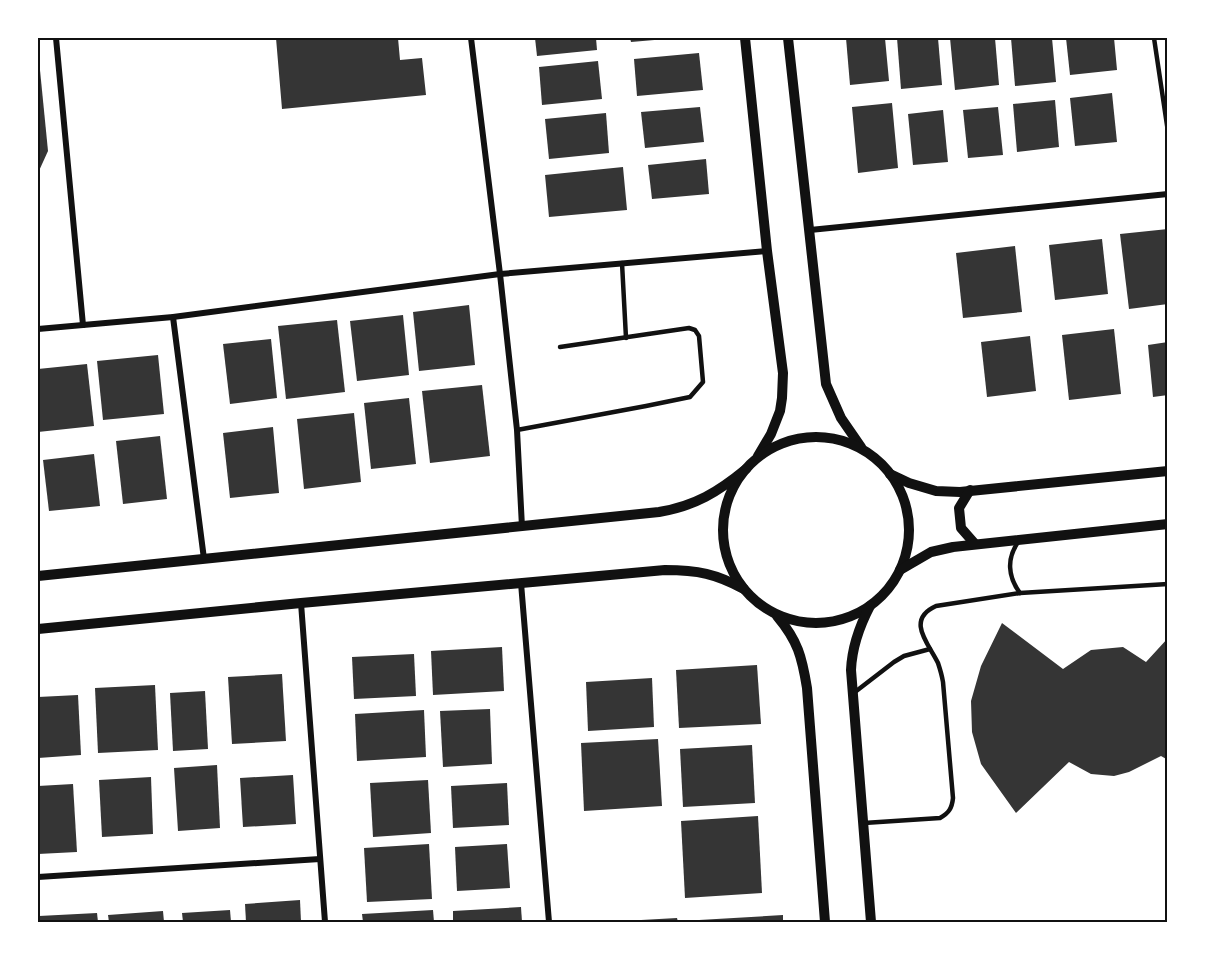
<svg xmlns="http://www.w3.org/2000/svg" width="1205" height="960" viewBox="0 0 1205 960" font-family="Lato,sans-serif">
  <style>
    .building { fill: #353535 }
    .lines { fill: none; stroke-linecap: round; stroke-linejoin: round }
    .service { stroke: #111; stroke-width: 4.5 }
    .minor { stroke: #111; stroke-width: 6 }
    .tertiary { stroke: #111; stroke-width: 10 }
    .neatline { fill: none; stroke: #111; stroke-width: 2 }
  </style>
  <rect width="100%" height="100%" fill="#fff"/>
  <g class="building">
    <polygon points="276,38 398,38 400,60 422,58 426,95 282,109"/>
    <polygon points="535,38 596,38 597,50 537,56"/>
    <polygon points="630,38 666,38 666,39 631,42"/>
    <polygon points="846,38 885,38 889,81 850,85"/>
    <polygon points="897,38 938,38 942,85 901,89"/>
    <polygon points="950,38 995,38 999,85 955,90"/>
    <polygon points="1011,38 1052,38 1056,82 1015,86"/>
    <polygon points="1066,38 1114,38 1117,70 1070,75"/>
    <polygon points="699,53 703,90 637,96 634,59"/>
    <polygon points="38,60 39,60 48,151 38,173"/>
    <polygon points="598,61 602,99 542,105 539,67"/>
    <polygon points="1112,93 1117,142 1075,146 1070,98"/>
    <polygon points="1055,100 1059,147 1017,152 1013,104"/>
    <polygon points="892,103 898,168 858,173 852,107"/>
    <polygon points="700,107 704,142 645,148 641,112"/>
    <polygon points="998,107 1003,155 968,158 963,110"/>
    <polygon points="943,110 948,162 913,165 908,114"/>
    <polygon points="606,113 609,153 549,159 545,119"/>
    <polygon points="706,159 709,194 652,199 648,165"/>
    <polygon points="623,167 627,210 549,217 545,175"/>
    <polygon points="1168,229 1168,304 1129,309 1120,234"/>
    <polygon points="1102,239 1108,294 1055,300 1049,245"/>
    <polygon points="1015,246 1022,312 963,318 956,253"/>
    <polygon points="469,305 475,365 419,371 413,312"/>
    <polygon points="403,315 409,375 357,381 350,321"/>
    <polygon points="337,320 345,392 286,399 278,326"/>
    <polygon points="1114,329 1121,394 1069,400 1062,335"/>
    <polygon points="1030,336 1036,391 987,397 981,342"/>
    <polygon points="271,339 277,398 230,404 223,344"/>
    <polygon points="1168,342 1168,395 1153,397 1148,345"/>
    <polygon points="158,355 164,414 103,420 97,361"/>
    <polygon points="87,364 94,426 38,432 38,369"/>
    <polygon points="482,385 490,456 430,463 422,391"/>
    <polygon points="409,398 416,464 371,469 364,403"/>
    <polygon points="354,413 361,482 304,489 297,419"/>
    <polygon points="273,427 279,493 230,498 223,433"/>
    <polygon points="160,436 167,499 123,504 116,441"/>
    <polygon points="94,454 100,506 49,511 43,460"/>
    <polygon points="1002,623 1063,669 1091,650 1123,647 1146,662 1168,638 1168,760 1161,756 1129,772 1114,776 1091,774 1069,762 1016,813 981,764 972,732 971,701 981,666"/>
    <polygon points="502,647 504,691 433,695 431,651"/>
    <polygon points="414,654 416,696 354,699 352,657"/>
    <polygon points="757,665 761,724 679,728 676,670"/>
    <polygon points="282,674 286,741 232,744 228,677"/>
    <polygon points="652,678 654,727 588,731 586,682"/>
    <polygon points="155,685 158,750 98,753 95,688"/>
    <polygon points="205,691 208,749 173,751 170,693"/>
    <polygon points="78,695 81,755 38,758 38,697"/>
    <polygon points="490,709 492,764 443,767 440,711"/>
    <polygon points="424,710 426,757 357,761 355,714"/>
    <polygon points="658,739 662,806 584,811 581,743"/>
    <polygon points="752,745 755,803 683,807 680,749"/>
    <polygon points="217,765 220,828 178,831 174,768"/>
    <polygon points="293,775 296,824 243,827 240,778"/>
    <polygon points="151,777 153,834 102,837 99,780"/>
    <polygon points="428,780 431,833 373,837 370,783"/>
    <polygon points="507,783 509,825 453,828 451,786"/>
    <polygon points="73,784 77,852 38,854 38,786"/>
    <polygon points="758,816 762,893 685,898 681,821"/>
    <polygon points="429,844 432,899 367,902 364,848"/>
    <polygon points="507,844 510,888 457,891 455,847"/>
    <polygon points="300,900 301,922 246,922 245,904"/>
    <polygon points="521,907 522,922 453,922 453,911"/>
    <polygon points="230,910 231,922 183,922 182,913"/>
    <polygon points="433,910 434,922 363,922 362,914"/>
    <polygon points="163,911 164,922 109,922 108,915"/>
    <polygon points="97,913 98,922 39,922 39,916"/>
    <polygon points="783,915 783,922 699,922 699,920"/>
    <polygon points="677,918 678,922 641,922 641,920"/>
  </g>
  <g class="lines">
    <g class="service">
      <polyline points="1154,38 1168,132"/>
      <polyline points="622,263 626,338"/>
      <polyline points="517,430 646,406 690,397 703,382 699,336 695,330 689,328 560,347"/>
      <path d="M 1019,541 C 1006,558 1008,577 1020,593"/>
      <polyline points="855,692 894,662 904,656 930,649"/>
      <path d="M 864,823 L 940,818 C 949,813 952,808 953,798 L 943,682 C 942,676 940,669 938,663 C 929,644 905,620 936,606 L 1020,593 L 1168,584"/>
    </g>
    <g class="minor">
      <polyline points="56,38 83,325"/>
      <polyline points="471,38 500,274 517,430 522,527"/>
      <polyline points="810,230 1168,194"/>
      <polyline points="173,317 204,559"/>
      <polyline points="38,329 173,317 500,274 767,251"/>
      <polyline points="521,583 549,922"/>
      <polyline points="301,603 325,922"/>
      <polyline points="38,877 320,859"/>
    </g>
    <g class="tertiary">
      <polyline points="745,38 767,251 783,373 782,398 780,411 771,434 758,456"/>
      <polyline points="788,38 826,384 841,418 861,447"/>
      <circle cx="816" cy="530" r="93"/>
      <polyline points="890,474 909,483 936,491 960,492 1168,471"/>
      <polyline points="970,490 959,508 961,528 975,544"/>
      <polyline points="900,570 931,552 953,547 1168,524"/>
      <path d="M 38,576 L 659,512 C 695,506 718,492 746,469"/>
      <path d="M 870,606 C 859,627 852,647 851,670 L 871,922"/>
      <path d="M 777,616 C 798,641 802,657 807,688 L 825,922"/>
      <path d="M 38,629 L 301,603 L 665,570 C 698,570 716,574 744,589"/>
    </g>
  </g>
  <rect width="1205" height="960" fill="none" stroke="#ffffff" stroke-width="78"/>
  <rect x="39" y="39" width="1127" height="882" class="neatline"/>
</svg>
